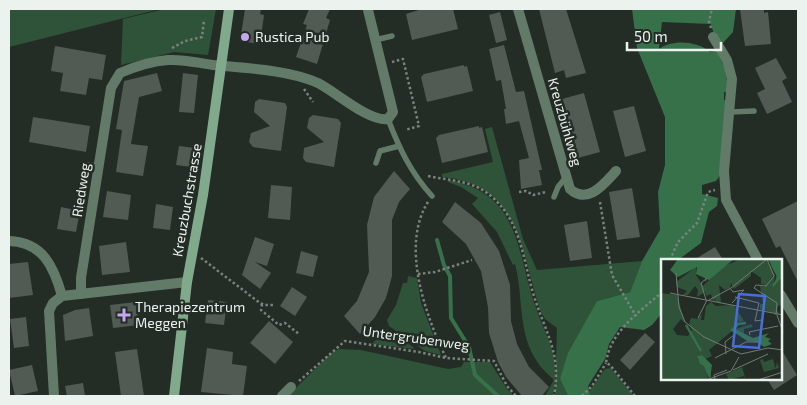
<svg xmlns="http://www.w3.org/2000/svg" width="807" height="405" viewBox="0 0 807 405" font-family="'Exo 2',sans-serif">
  <style>
    .green { fill: #2e5339 }
    .forest { fill: #36714a }
    .lines { fill: none; stroke-linecap: round; stroke-linejoin: round }
    .stream { stroke: #36714a; stroke-width: 4 }
    .building { fill: #515a53 }
    .path { stroke: #7b827d; stroke-width: 2.5; stroke-dasharray: 2.5 2.5; stroke-linecap: butt }
    .lane { stroke: #627b69; stroke-width: 5.5 }
    .street { stroke: #627b69; stroke-width: 10 }
    .secondary { stroke: #81a98c; stroke-width: 10 }
    .poi-dot { fill: #c5a6f0; stroke: #242c26; stroke-width: 2 }
    .labels { text-anchor: middle; stroke-width: 5; stroke-linejoin: round; paint-order: stroke }
    .poi-label { font-size: 14px; fill: #ecf2ee; stroke: #242c26; text-anchor: start }
    .street-label { font-size: 14px; fill: #ecf2ee; stroke: #242c26 }
    .inset-river { fill: none; stroke: #36714a; stroke-width: 2.5 }
    .inset-road { fill: none; stroke: #747b76; stroke-width: 1 }
    .view { fill: #466fdc; fill-opacity: 0.15; stroke: #466fdc; stroke-width: 2.5 }
    .inset-edge { fill: none; stroke: #ecf2ee; stroke-width: 2.5 }
  </style>
  <rect width="100%" height="100%" fill="#242c26"/>
  <g class="green">
    <polygon points="9,9 160,9 9,47"/>
    <polygon points="165,9 216,9 208,55 174,52 121,65 123,19"/>
    <path d="M 492,127 L 523,239 L 537,270 L 642,261 L 630,292 L 597,301 L 560,379 L 568,396 L 555,396 L 557,328 L 545,319 L 540,310 C 521,252 520,184 442,177 L 442,174 L 493,162 L 485,129 Z"/>
    <path d="M 449,180 C 522,194 516,253 536,308 C 549,344 560,355 553,396 L 545,396 L 554,380 C 549,375 542,369 538,363 C 517,333 524,298 515,264 L 513,265 L 497,232 L 472,204 L 478,198 L 461,187 L 448,182 Z"/>
    <polygon points="408,276 417,278 421,303 441,355 425,351 389,326 387,320 396,305 403,283 407,283"/>
    <polygon points="387,329 413,347 414,349 372,344"/>
    <polygon points="339,349 361,350 448,369 461,367 464,362 490,362 507,389 514,396 288,396 330,354"/>
    <polygon points="611,368 634,396 590,396 588,393 605,369"/>
  </g>
  <path class="forest" d="M 632,9 L 736,9 L 733,32 L 722,44 L 715,38 L 711,24 L 662,22 L 659,49 C 672,39 698,41 710,52 L 716,51 C 725,64 727,76 728,92 L 724,92 L 724,100 L 727,101 L 721,174 L 716,181 L 702,185 L 702,194 L 718,198 L 717,206 L 709,212 L 701,243 L 678,260 L 662,260 L 662,313 L 652,325 L 644,330 L 620,327 L 609,344 L 605,359 L 588,386 L 590,396 L 568,396 L 560,379 L 568,353 L 597,301 L 630,292 L 642,261 L 660,230 L 658,192 L 665,165 L 665,117 L 637,48 Z"/>
  <g class="lines">
    <g class="stream">
      <polyline points="437,240 444,265 450,276 451,318 469,347 475,375 498,396"/>
      <polyline points="579,396 572,388 576,371 594,346 612,309 648,297 656,287 659,274 657,255 679,209 677,191 684,169"/>
    </g>
  </g>
  <g class="building">
    <polygon points="245,9 261,9 260,14 264,15 260,44 240,41"/>
    <polygon points="309,9 330,9 326,18 330,20 317,64 296,57 307,25 303,24"/>
    <polygon points="422,9 453,9 458,29 412,40 406,14"/>
    <polygon points="539,9 566,9 586,73 566,78 564,70 555,73"/>
    <polygon points="740,9 764,9 764,13 768,12 771,44 745,46"/>
    <polygon points="500,12 507,40 496,43 489,15"/>
    <polygon points="504,45 516,92 524,91 542,170 539,170 542,185 521,189 519,160 529,158 519,121 506,124 504,109 506,109 501,80 496,81 489,49"/>
    <polygon points="55,46 106,55 102,80 89,78 86,95 60,91 63,73 51,71"/>
    <polygon points="776,58 787,78 782,81 792,102 767,114 757,93 765,89 755,68"/>
    <polygon points="464,65 464,67 467,66 473,91 427,102 421,77 424,74"/>
    <polygon points="157,73 162,91 139,97 131,144 148,146 143,176 116,172 122,130 116,129 124,81"/>
    <polygon points="183,73 198,75 194,113 179,112"/>
    <polygon points="584,93 600,152 578,158 562,99"/>
    <polygon points="259,99 285,103 287,107 281,151 253,147 249,142 251,133 270,126 254,112 255,102"/>
    <polygon points="634,106 646,151 625,157 613,111"/>
    <polygon points="313,115 338,119 341,123 334,167 306,162 303,158 304,148 324,142 307,128 309,118"/>
    <polygon points="33,117 90,126 86,152 29,142"/>
    <polygon points="479,126 479,128 482,127 488,152 442,163 436,138 439,135"/>
    <polygon points="179,146 195,148 192,167 176,165"/>
    <polygon points="394,171 410,189 399,202 392,220 392,276 386,298 375,317 360,334 344,316 357,301 369,272 367,225 374,197"/>
    <polygon points="271,185 292,187 290,220 268,218"/>
    <polygon points="632,188 640,237 617,240 609,192"/>
    <polygon points="107,191 131,195 128,220 103,217"/>
    <polygon points="798,201 798,282 780,246 776,248 762,219"/>
    <polygon points="455,202 481,223 499,251 510,285 511,321 517,344 529,367 549,387 542,396 522,396 506,377 498,362 489,333 488,307 481,271 466,244 442,222"/>
    <polygon points="156,204 173,207 170,230 153,228"/>
    <polygon points="61,207 80,211 76,232 57,229"/>
    <polygon points="587,221 592,258 570,261 564,225"/>
    <polygon points="255,237 274,244 267,266 255,262 271,273 260,289 242,275"/>
    <polygon points="126,242 130,272 102,275 99,246"/>
    <polygon points="715,247 723,260 694,260"/>
    <polygon points="301,251 318,256 313,277 296,273"/>
    <polygon points="28,262 33,295 9,298 9,264"/>
    <polygon points="292,287 307,297 295,316 280,306"/>
    <polygon points="208,300 227,302 224,325 205,323"/>
    <polygon points="136,302 139,325 113,328 110,305"/>
    <polygon points="89,308 93,336 65,341 63,315 75,310"/>
    <polygon points="26,317 29,346 14,348 10,319"/>
    <polygon points="269,321 293,342 275,364 250,343"/>
    <polygon points="645,333 655,342 630,370 620,360"/>
    <polygon points="207,348 233,352 232,364 247,366 243,396 201,392"/>
    <polygon points="137,349 144,396 121,396 115,352"/>
    <polygon points="781,349 797,375 774,390 767,379 781,379"/>
    <polygon points="32,365 38,391 15,396 9,370"/>
    <polygon points="83,383 85,396 67,396 65,386"/>
  </g>
  <g class="lines">
    <g class="path">
      <polyline points="711,28 709,21 712,9"/>
      <polyline points="172,48 185,41 202,37 204,20"/>
      <polyline points="392,62 403,59 419,126 405,130"/>
      <polyline points="304,89 313,102"/>
      <path d="M 428,176 C 451,181 473,180 492,197 C 521,222 523,259 533,293 C 545,333 562,352 554,396"/>
      <polyline points="519,192 526,191 533,195 546,192"/>
      <path d="M 428,202 C 400,246 426,316 446,358"/>
      <polyline points="600,202 612,275 636,316"/>
      <polyline points="201,258 260,303 265,305 275,305"/>
      <polyline points="670,260 678,242 697,223 708,192 715,190"/>
      <polyline points="418,274 435,272 472,260"/>
      <polyline points="262,304 261,310 279,325 285,323 299,334"/>
      <polyline points="299,381 345,341 419,352 446,358 494,361 507,386 516,396"/>
      <polyline points="582,396 592,386 606,363"/>
      <path d="M 635,396 L 610,365 L 606,363 C 610,331 640,312 662,292"/>
    </g>
    <g class="lane">
      <polyline points="375,40 392,36"/>
      <polyline points="730,112 754,111"/>
      <path d="M 388,119 C 399,148 411,173 432,196"/>
      <polyline points="376,163 380,151 399,146"/>
      <polyline points="87,165 99,166"/>
      <polyline points="554,197 558,187 566,177"/>
    </g>
    <g class="street">
      <path d="M 518,9 L 570,189 C 588,205 604,184 616,171"/>
      <polyline points="713,37 727,60 732,79 724,171 726,200 758,260"/>
      <path d="M 9,241 C 43,242 54,267 62,296"/>
      <path d="M 81,294 L 81,278 L 111,88 L 120,73 C 134,67 153,61 168,60 C 184,59 198,63 213,65 C 245,68 289,70 318,83 C 336,92 369,122 388,119 L 393,112 L 368,10"/>
      <polyline points="781,295 798,323"/>
      <polyline points="54,396 49,311 53,303 62,296 187,282"/>
      <polyline points="282,396 291,387"/>
    </g>
    <polyline class="secondary" points="174,396 187,282 203,195 229,9"/>
  </g>
  <g class="poi-dot">
    <circle cx="245" cy="37" r="5"/>
    <path d="M121.5 307.5h5v5h5v5h-5v5h-5v-5h-5v-5h5z"/>
  </g>
  <g class="labels">
    <g class="poi-label">
      <text x="255" y="42">Rustica Pub</text>
      <text x="135" y="312">Therapiezentrum<tspan x="135" dy="16">Meggen</tspan></text>
    </g>
    <g class="street-label">
      <text transform="translate(565 122) rotate(74)" y="5">Kreuzbühlweg</text>
      <text transform="translate(81 190) rotate(-81)" y="5">Riedweg</text>
      <text transform="translate(187 200) rotate(-80)" y="5">Kreuzbuchstrasse</text>
      <text transform="translate(416 338) rotate(8)" y="5">Untergrubenweg</text>
    </g>
  </g>
  <g transform="translate(661 259)">
    <rect width="121" height="121" fill="#242c26"/>
    <path d="M 80,0 L 106,0 L 113,15 L 105,26 L 100,25 L 100,19 L 90,12 L 90,17 L 73,30 L 70,24 L 69,29 L 64,31 L 58,26 L 60,44 L 54,43 L 55,40 L 52,42 L 50,35 L 45,37 L 44,33 L 36,38 L 37,31 L 34,27 L 27,36 L 22,36 L 26,32 L 16,28 L 15,23 L 35,8 L 35,16 L 42,27 L 61,8 ZM 114,15 L 113,25 L 121,19 L 121,46 L 117,47 L 116,51 L 119,56 L 99,50 L 99,45 L 102,45 L 99,27 L 103,28 ZM 0,34 L 16,36 L 24,64 L 20,60 L 12,70 L 16,76 L 27,77 L 31,71 L 28,65 L 30,59 L 36,60 L 41,55 L 40,61 L 43,61 L 45,47 L 50,43 L 55,47 L 73,46 L 83,62 L 78,63 L 78,60 L 75,70 L 90,65 L 92,68 L 83,70 L 83,77 L 71,72 L 48,91 L 51,97 L 44,100 L 41,96 L 36,97 L 39,105 L 46,109 L 47,120 L 0,121 ZM 102,100 L 103,103 L 112,100 L 114,108 L 109,110 L 115,108 L 116,103 L 118,109 L 103,113 L 99,101 ZM 81,108 L 85,121 L 83,117 L 68,121 L 65,115 Z" fill="#2e5339"/>
    <path d="M 17,0 L 73,0 L 48,21 L 35,15 L 36,8 L 17,18 L 9,11 ZM 107,0 L 121,0 L 121,19 L 113,26 L 116,16 ZM 70,71 L 76,71 L 92,79 L 108,74 L 104,78 L 110,80 L 107,82 L 111,85 L 103,88 L 96,83 L 98,80 L 96,83 L 86,82 ZM 41,96 L 51,106 L 49,120 L 46,109 L 39,105 L 36,97 Z" fill="#36714a"/>
    <path class="inset-river" d="M 111,6 L 118,19 L 112,27M 85,64 L 77,65 L 71,71 L 88,80M 25,66 L 40,92M 40,97 L 49,118"/>
    <path class="inset-road" d="M 106,0 L 113,17 L 105,27 L 95,26 L 93,29 L 116,44 L 115,56M 15,14 L 18,48 L 24,63 L 43,78 L 80,95 L 107,89 L 122,91M 44,22 L 46,19 L 40,24 L 45,41M 69,29 L 72,33 L 83,31 L 71,44M 9,34 L 122,56M 74,38 L 98,44 L 94,62 L 101,61M 48,41 L 70,29 L 106,0M 116,56 L 122,73M 37,59 L 46,41M 89,76 L 88,73 L 117,67M 65,95 L 64,83 L 73,76M 54,99 L 85,83 L 97,83M 72,111 L 107,95M 54,120 L 53,116 L 66,111M 45,121 L 70,112 L 78,98M 97,121 L 122,113"/>
    <path class="view" d="M 78,35 L 104,37 L 98,89 L 72,87 Z"/>
    <rect width="121" height="121" class="inset-edge"/>
  </g>
  <rect width="807" height="405" fill="none" stroke="#ecf2ee" stroke-width="20"/>
  <path d="M627 42v8h94v-8" fill="none" stroke="#ecf2ee" stroke-width="2.5"/>
  <text x="634" y="42" font-size="15" fill="#ecf2ee" stroke="#242c26" stroke-width="4" paint-order="stroke">50 m</text>
</svg>
